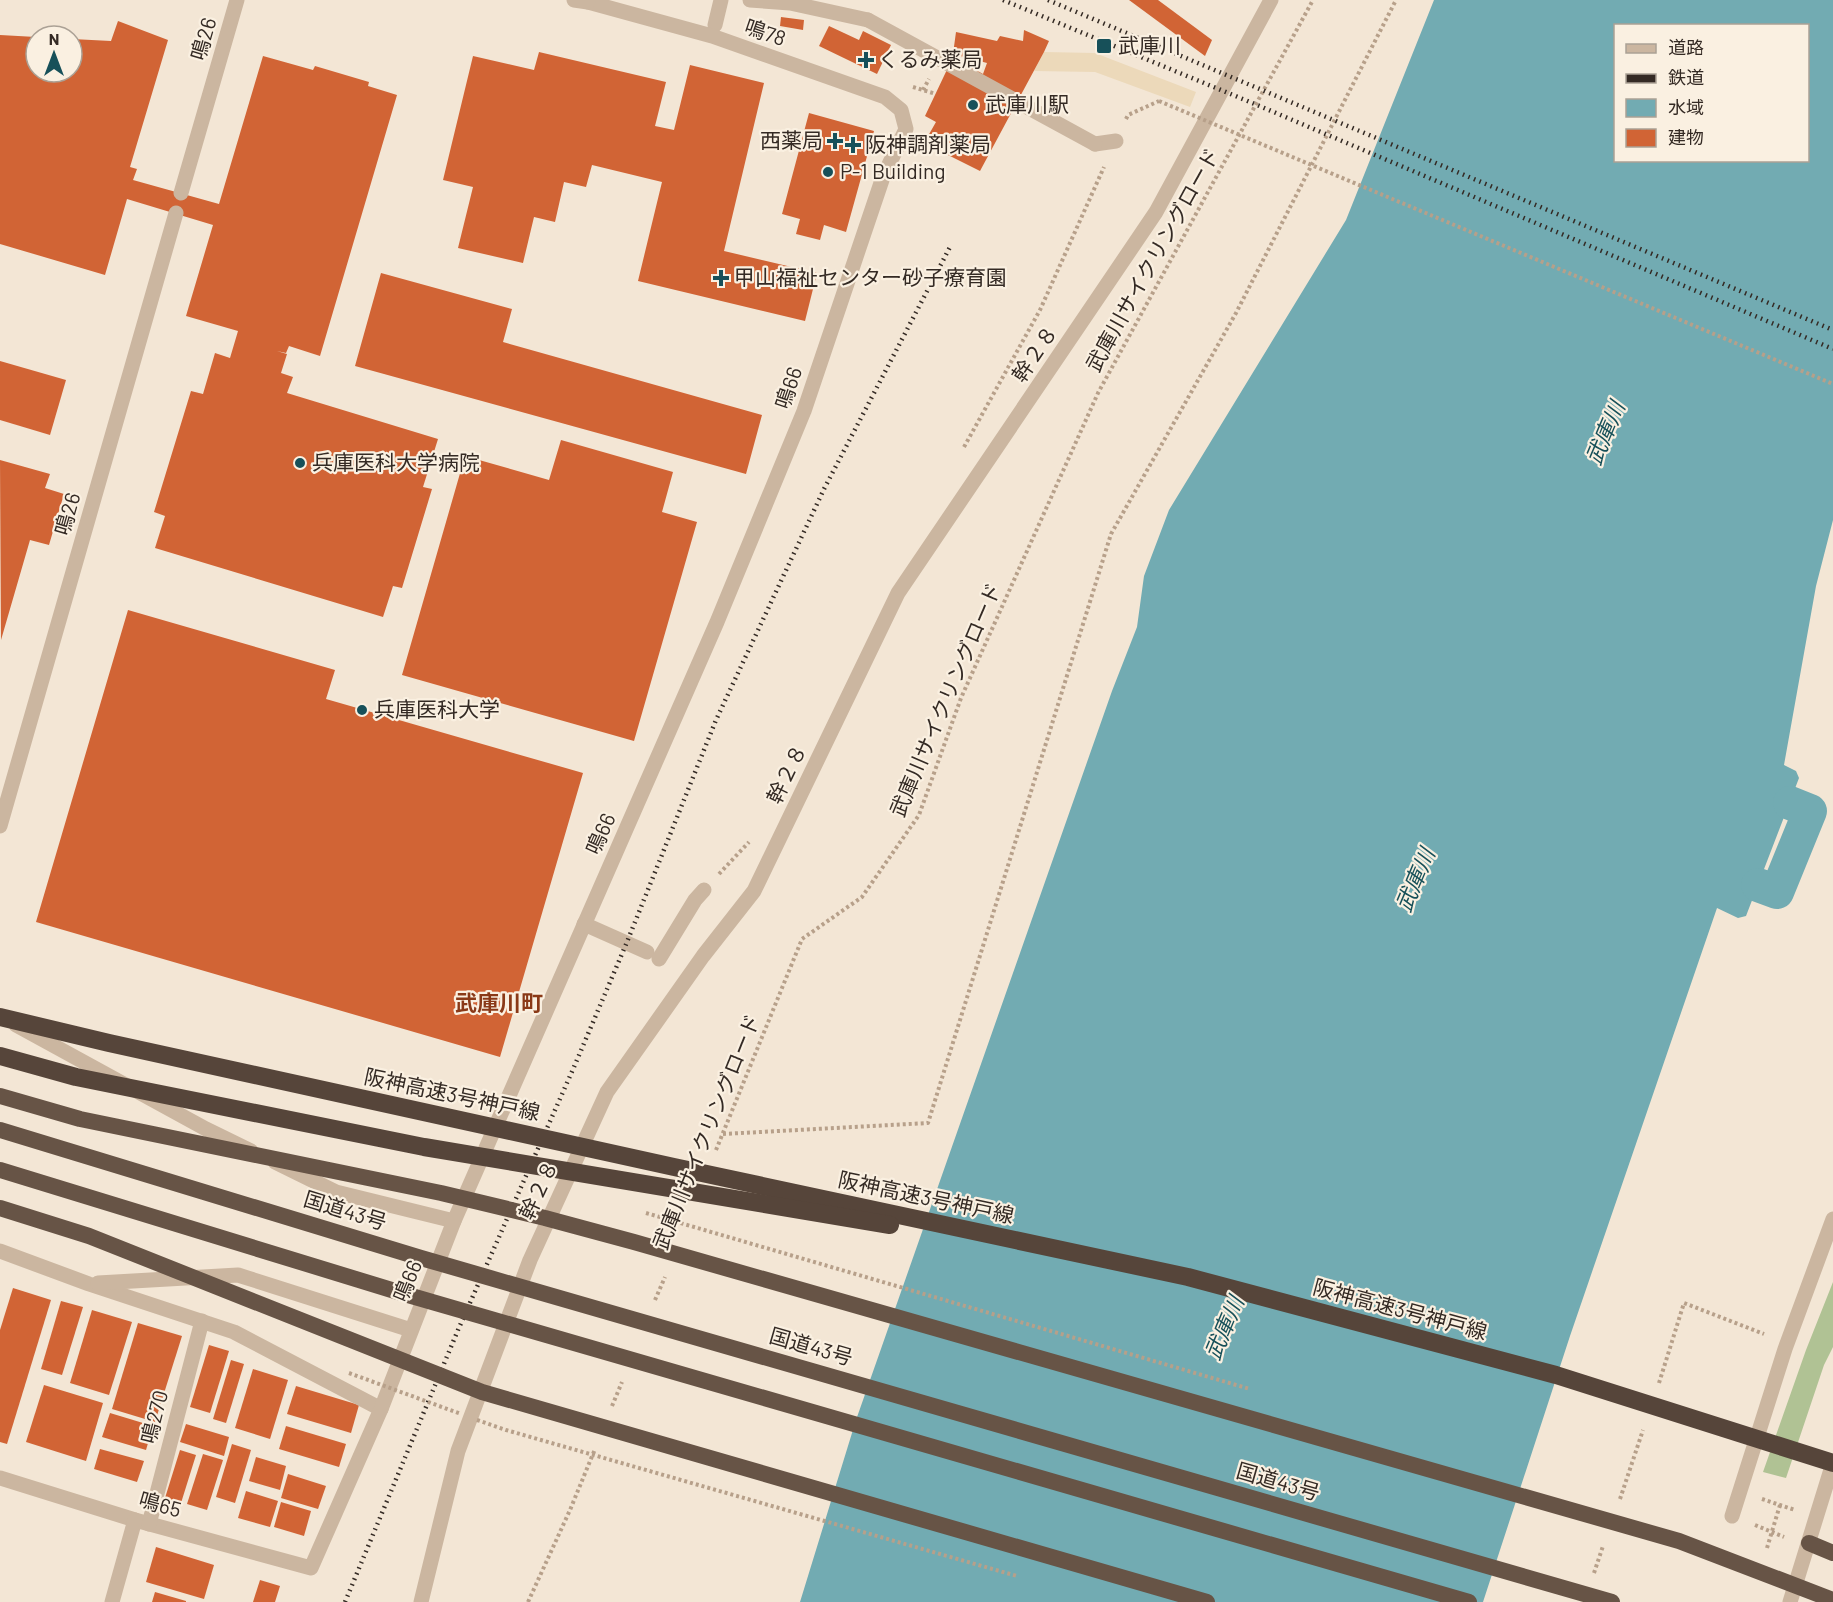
<svg xmlns="http://www.w3.org/2000/svg" width="1833" height="1602" viewBox="0 0 1833 1602" font-family="Barlow,'Noto Sans JP',sans-serif">
  <style>
    .green { fill: #b0c294 }
    .plaza { fill: #ecd9ba }
    .water { fill: #72abb2; fill-rule: evenodd }
    .lines { fill: none; stroke-linecap: round; stroke-linejoin: round }
    .canal { stroke: #72abb2; stroke-width: 34 }
    .building { fill: #d16435 }
    .path { stroke: #b7a08a; stroke-width: 4; stroke-dasharray: 3 3; stroke-linecap: butt }
    .pedestrian { stroke: #cbb6a0; stroke-width: 15 }
    .minor { stroke: #cbb6a0; stroke-width: 15 }
    .tertiary { stroke: #cbb6a0; stroke-width: 15 }
    .trunk { stroke: #675446; stroke-width: 16 }
    .rail { stroke: #342a24; stroke-width: 4.5; stroke-dasharray: 1.5 4.5; stroke-linecap: butt }
    .path-bridge { stroke: #b7a08a; stroke-width: 4; stroke-dasharray: 3 3; stroke-linecap: butt }
    .pedestrian-bridge { stroke: #cbb6a0; stroke-width: 15 }
    .trunk-bridge { stroke: #675446; stroke-width: 16 }
    .motorway-bridge { stroke: #56453a; stroke-width: 18 }
    .poi-dot { fill: #175059; stroke: #faf0e1; stroke-width: 2 }
    .labels { text-anchor: middle; stroke-width: 4.5; stroke-linejoin: round; paint-order: stroke }
    .street-label { font-size: 21px; fill: #342a24; stroke: #faf0e1 }
    .poi-label { font-size: 21px; fill: #342a24; stroke: #faf0e1; text-anchor: start }
    .water-label { font-size: 22px; font-style: italic; fill: #175059; stroke: #faf0e1 }
    .neighbourhood-label { font-size: 22px; font-weight: bold; fill: #8a3917; stroke: #faf0e1 }
  </style>
  <rect width="100%" height="100%" fill="#f3e6d5"/>
  <polygon class="green" points="1833,1282 1833,1347 1824,1365 1786,1478 1763,1472 1806,1350"/>
  <polygon class="plaza" points="1044,52 1095,53 1196,92 1190,107 1095,72 1034,71"/>
  <path class="water" d="M 1434,0 L 1833,0 L 1833,520 L 1816,586 L 1784,765 L 1796,771 L 1799,778 L 1746,916 L 1738,918 L 1717,908 L 1570,1336 L 1483,1602 L 800,1602 L 856,1420 L 1112,691 L 1137,627 L 1144,576 L 1169,510 L 1346,220 ZM 1616,26 L 1808,26 L 1808,160 L 1616,160 Z"/>
  <g class="lines">
    <polyline class="canal" points="1758,885 1777,892 1810,811 1790,803"/>
  </g>
  <g class="building">
    <polygon points="1129,0 1158,0 1212,40 1205,56"/>
    <polygon points="781,17 804,20 803,30 780,26"/>
    <polygon points="118,21 168,40 130,167 137,169 133,180 219,204 263,56 313,70 315,66 369,82 368,86 397,95 320,356 289,346 286,353 277,351 287,354 281,373 293,377 287,393 438,439 423,487 432,489 402,588 393,586 383,617 155,548 165,516 154,512 191,391 203,394 215,353 230,358 238,331 186,316 213,225 127,199 105,275 0,244 0,35 36,37 36,72 72,72 72,39 111,41"/>
    <polygon points="829,26 859,40 863,31 891,45 877,74 819,46"/>
    <polygon points="1024,30 1049,41 1044,52 980,171 924,143 936,122 925,116 953,57 983,74 987,63 953,54 956,32 997,41 1000,36 1023,41"/>
    <polygon points="539,52 666,82 655,126 674,130 690,65 764,83 724,251 817,273 805,321 638,281 662,182 592,165 586,187 564,182 555,222 534,217 523,263 458,248 473,187 443,180 473,56 534,70"/>
    <polygon points="809,113 874,131 846,232 824,225 820,240 796,234 800,219 782,214"/>
    <polygon points="381,273 512,309 503,342 762,415 746,474 355,366"/>
    <polygon points="0,361 66,380 50,435 0,420"/>
    <polygon points="561,440 673,472 662,512 697,522 634,741 402,675 465,456 549,480"/>
    <polygon points="0,460 50,474 45,488 64,494 49,545 30,540 1,640"/>
    <polygon points="128,610 335,670 326,699 583,773 500,1057 36,922"/>
    <polygon points="13,1288 51,1300 7,1444 0,1442 0,1330"/>
    <polygon points="61,1301 83,1307 62,1375 41,1369"/>
    <polygon points="92,1310 132,1322 109,1395 70,1383"/>
    <polygon points="138,1323 182,1336 155,1422 112,1409"/>
    <polygon points="209,1345 229,1351 210,1413 190,1407"/>
    <polygon points="231,1360 244,1364 226,1423 213,1419"/>
    <polygon points="253,1369 288,1380 270,1439 235,1428"/>
    <polygon points="44,1385 103,1403 86,1461 26,1442"/>
    <polygon points="296,1386 359,1405 351,1433 287,1414"/>
    <polygon points="110,1413 153,1426 146,1450 102,1437"/>
    <polygon points="186,1424 229,1437 224,1456 180,1442"/>
    <polygon points="286,1426 346,1444 339,1467 279,1449"/>
    <polygon points="232,1444 251,1450 235,1503 216,1497"/>
    <polygon points="100,1449 144,1461 137,1482 94,1469"/>
    <polygon points="180,1450 196,1455 181,1503 165,1498"/>
    <polygon points="203,1454 223,1460 207,1510 187,1504"/>
    <polygon points="256,1457 286,1466 280,1490 249,1481"/>
    <polygon points="288,1474 326,1486 318,1509 281,1498"/>
    <polygon points="246,1491 278,1501 270,1527 238,1518"/>
    <polygon points="281,1502 311,1511 304,1536 274,1527"/>
    <polygon points="156,1547 214,1565 204,1599 146,1582"/>
    <polygon points="260,1580 280,1586 275,1602 253,1602"/>
    <polygon points="155,1592 186,1601 186,1602 152,1602"/>
  </g>
  <g class="lines">
    <g class="path">
      <polyline points="913,87 936,94"/>
      <polyline points="923,90 929,79"/>
      <polyline points="1126,119 1128,115 1159,101"/>
      <polyline points="964,447 1040,310 1104,167"/>
      <polyline points="719,874 749,842"/>
      <polyline points="723,1134 928,1123 1111,534 1236,313 1396,0"/>
      <polyline points="716,1150 802,939 862,897 919,815 961,698 1098,393 1313,0"/>
      <polyline points="655,1300 665,1277"/>
      <polyline points="1659,1383 1684,1303 1764,1334"/>
      <polyline points="612,1406 622,1382"/>
      <polyline points="1620,1499 1643,1430"/>
      <polyline points="1762,1499 1795,1510"/>
      <polyline points="1755,1525 1784,1537"/>
      <polyline points="1767,1548 1780,1505"/>
      <polyline points="1594,1573 1603,1546"/>
      <polyline points="528,1602 570,1510 595,1449"/>
    </g>
    <g class="pedestrian">
      <polyline points="750,0 790,3 868,20"/>
      <polyline points="715,25 721,0"/>
      <polyline points="1095,144 1116,141"/>
      <polyline points="584,924 647,952"/>
      <polyline points="659,959 695,900 704,890"/>
      <polyline points="1732,1516 1785,1349 1833,1219"/>
    </g>
    <g class="minor">
      <polyline points="16,1025 206,1129 251,1151"/>
      <polyline points="275,1162 336,1192 454,1221"/>
      <polyline points="0,1251 89,1284 234,1332 381,1409"/>
      <polyline points="98,1283 238,1275 411,1330"/>
      <polyline points="0,1478 135,1520 311,1568 381,1409 454,1221 717,622 804,411 883,177 906,129 901,110 885,97 712,36 588,2 588,0"/>
      <polyline points="149,1524 202,1321"/>
      <polyline points="112,1602 135,1520"/>
      <polyline points="1790,1602 1833,1463"/>
    </g>
    <g class="tertiary">
      <polyline points="574,0 588,2"/>
      <polyline points="181,193 237,0"/>
      <polyline points="0,826 176,213"/>
      <polyline points="421,1602 458,1451 530,1260 607,1092 703,956 754,891 898,593 1156,212 1271,0"/>
    </g>
    <polyline class="trunk" points="1809,1543 1833,1553"/>
    <g class="rail">
      <polyline points="1003,0 1250,102 1833,349"/>
      <polyline points="1048,0 1833,330"/>
      <polyline points="345,1602 458,1330 574,1067 627,942 716,720 824,489 950,247"/>
    </g>
    <g class="path-bridge">
      <polyline points="1159,101 1833,384"/>
      <polyline points="646,1213 1250,1389"/>
      <polyline points="349,1373 461,1414"/>
      <polyline points="477,1420 506,1430 1017,1576"/>
    </g>
    <polyline class="pedestrian-bridge" points="868,20 1095,144"/>
    <g class="trunk-bridge">
      <polyline points="0,1096 80,1119 441,1193 545,1218 634,1242 1679,1541 1833,1600"/>
      <polyline points="0,1130 421,1258 1612,1602"/>
      <polyline points="0,1170 408,1295 1469,1602"/>
      <polyline points="0,1208 89,1236 482,1392 1207,1602"/>
    </g>
    <g class="motorway-bridge">
      <polyline points="0,1017 109,1043 674,1167 1188,1277 1556,1375 1833,1463"/>
      <polyline points="0,1056 76,1077 424,1147 890,1225"/>
    </g>
  </g>
  <g class="poi-dot">
    <rect x="1096" y="38" width="16" height="16" rx="3"/>
    <path d="M863 51h6v6h6v6h-6v6h-6v-6h-6v-6h6z"/>
    <circle cx="973" cy="105" r="6"/>
    <path d="M832 132h6v6h6v6h-6v6h-6v-6h-6v-6h6z"/>
    <path d="M850 136h6v6h6v6h-6v6h-6v-6h-6v-6h6z"/>
    <circle cx="828" cy="172" r="6"/>
    <path d="M718 269h6v6h6v6h-6v6h-6v-6h-6v-6h6z"/>
    <circle cx="300" cy="463" r="6"/>
    <circle cx="362" cy="710" r="6"/>
  </g>
  <g class="labels">
    <g class="street-label">
      <text transform="translate(765 33) rotate(19)" y="7">鳴78</text>
      <text transform="translate(204 39) rotate(-74)" y="7">鳴26</text>
      <text transform="translate(1153 260) rotate(-61)" y="7">武庫川サイクリングロード</text>
      <text transform="translate(1035 354) rotate(-56)" y="7">幹２８</text>
      <text transform="translate(789 388) rotate(-71)" y="7">鳴66</text>
      <text transform="translate(68 514) rotate(-74)" y="7">鳴26</text>
      <text transform="translate(946 700) rotate(-67)" y="7">武庫川サイクリングロード</text>
      <text transform="translate(787 774) rotate(-64)" y="7">幹２８</text>
      <text transform="translate(601 834) rotate(-66)" y="7">鳴66</text>
      <text transform="translate(452 1095) rotate(12)" y="7">阪神高速3号神戸線</text>
      <text transform="translate(707 1132) rotate(-68)" y="7">武庫川サイクリングロード</text>
      <text transform="translate(539 1190) rotate(-65)" y="7">幹２８</text>
      <text transform="translate(926 1198) rotate(12)" y="7">阪神高速3号神戸線</text>
      <text transform="translate(345 1211) rotate(17)" y="7">国道43号</text>
      <text transform="translate(408 1281) rotate(-68)" y="7">鳴66</text>
      <text transform="translate(1400 1310) rotate(15)" y="7">阪神高速3号神戸線</text>
      <text transform="translate(811 1347) rotate(16)" y="7">国道43号</text>
      <text transform="translate(155 1417) rotate(-76)" y="7">鳴270</text>
      <text transform="translate(1278 1482) rotate(16)" y="7">国道43号</text>
      <text transform="translate(160 1505) rotate(16)" y="7">鳴65</text>
    </g>
    <g class="poi-label">
      <text x="1118" y="53">武庫川</text>
      <text x="878" y="67">くるみ薬局</text>
      <text x="985" y="112">武庫川駅</text>
      <text x="823" y="148" text-anchor="end">西薬局</text>
      <text x="865" y="152">阪神調剤薬局</text>
      <text x="840" y="179">P-1 Building</text>
      <text x="734" y="285">甲山福祉センター砂子療育園</text>
      <text x="312" y="470">兵庫医科大学病院</text>
      <text x="374" y="717">兵庫医科大学</text>
    </g>
    <g class="water-label">
      <text transform="translate(1605 433) rotate(-67)" y="8">武庫川</text>
      <text transform="translate(1415 880) rotate(-67)" y="8">武庫川</text>
      <text transform="translate(1224 1328) rotate(-67)" y="8">武庫川</text>
    </g>
    <g class="neighbourhood-label">
      <text x="499" y="1011">武庫川町</text>
    </g>
  </g>
  <rect x="1614" y="24" width="195" height="138" fill="#faf0e1" stroke="#aba195" stroke-width="1.5"/>
  <rect x="1626" y="44" width="30" height="9" fill="#cbb6a0" stroke="#aba195" stroke-width="1.5"/>
  <text x="1668" y="54" font-size="18" fill="#342a24">道路</text>
  <rect x="1626" y="74" width="30" height="9" fill="#342a24" stroke="#aba195" stroke-width="1.5"/>
  <text x="1668" y="84" font-size="18" fill="#342a24">鉄道</text>
  <rect x="1626" y="99" width="30" height="18" fill="#72abb2" stroke="#aba195" stroke-width="1.5"/>
  <text x="1668" y="114" font-size="18" fill="#342a24">水域</text>
  <rect x="1626" y="129" width="30" height="18" fill="#d16435" stroke="#aba195" stroke-width="1.5"/>
  <text x="1668" y="144" font-size="18" fill="#342a24">建物</text>
  <g transform="translate(54 54)"><circle r="28" fill="#faf0e1" stroke="#aba195" stroke-width="1.5"/>
  <path d="M0-4.5L10 22L0 15L-10 22Z" fill="#175059"/>
  <text y="-9" font-size="16" font-weight="bold" text-anchor="middle" fill="#342a24">N</text>
  </g>
</svg>
